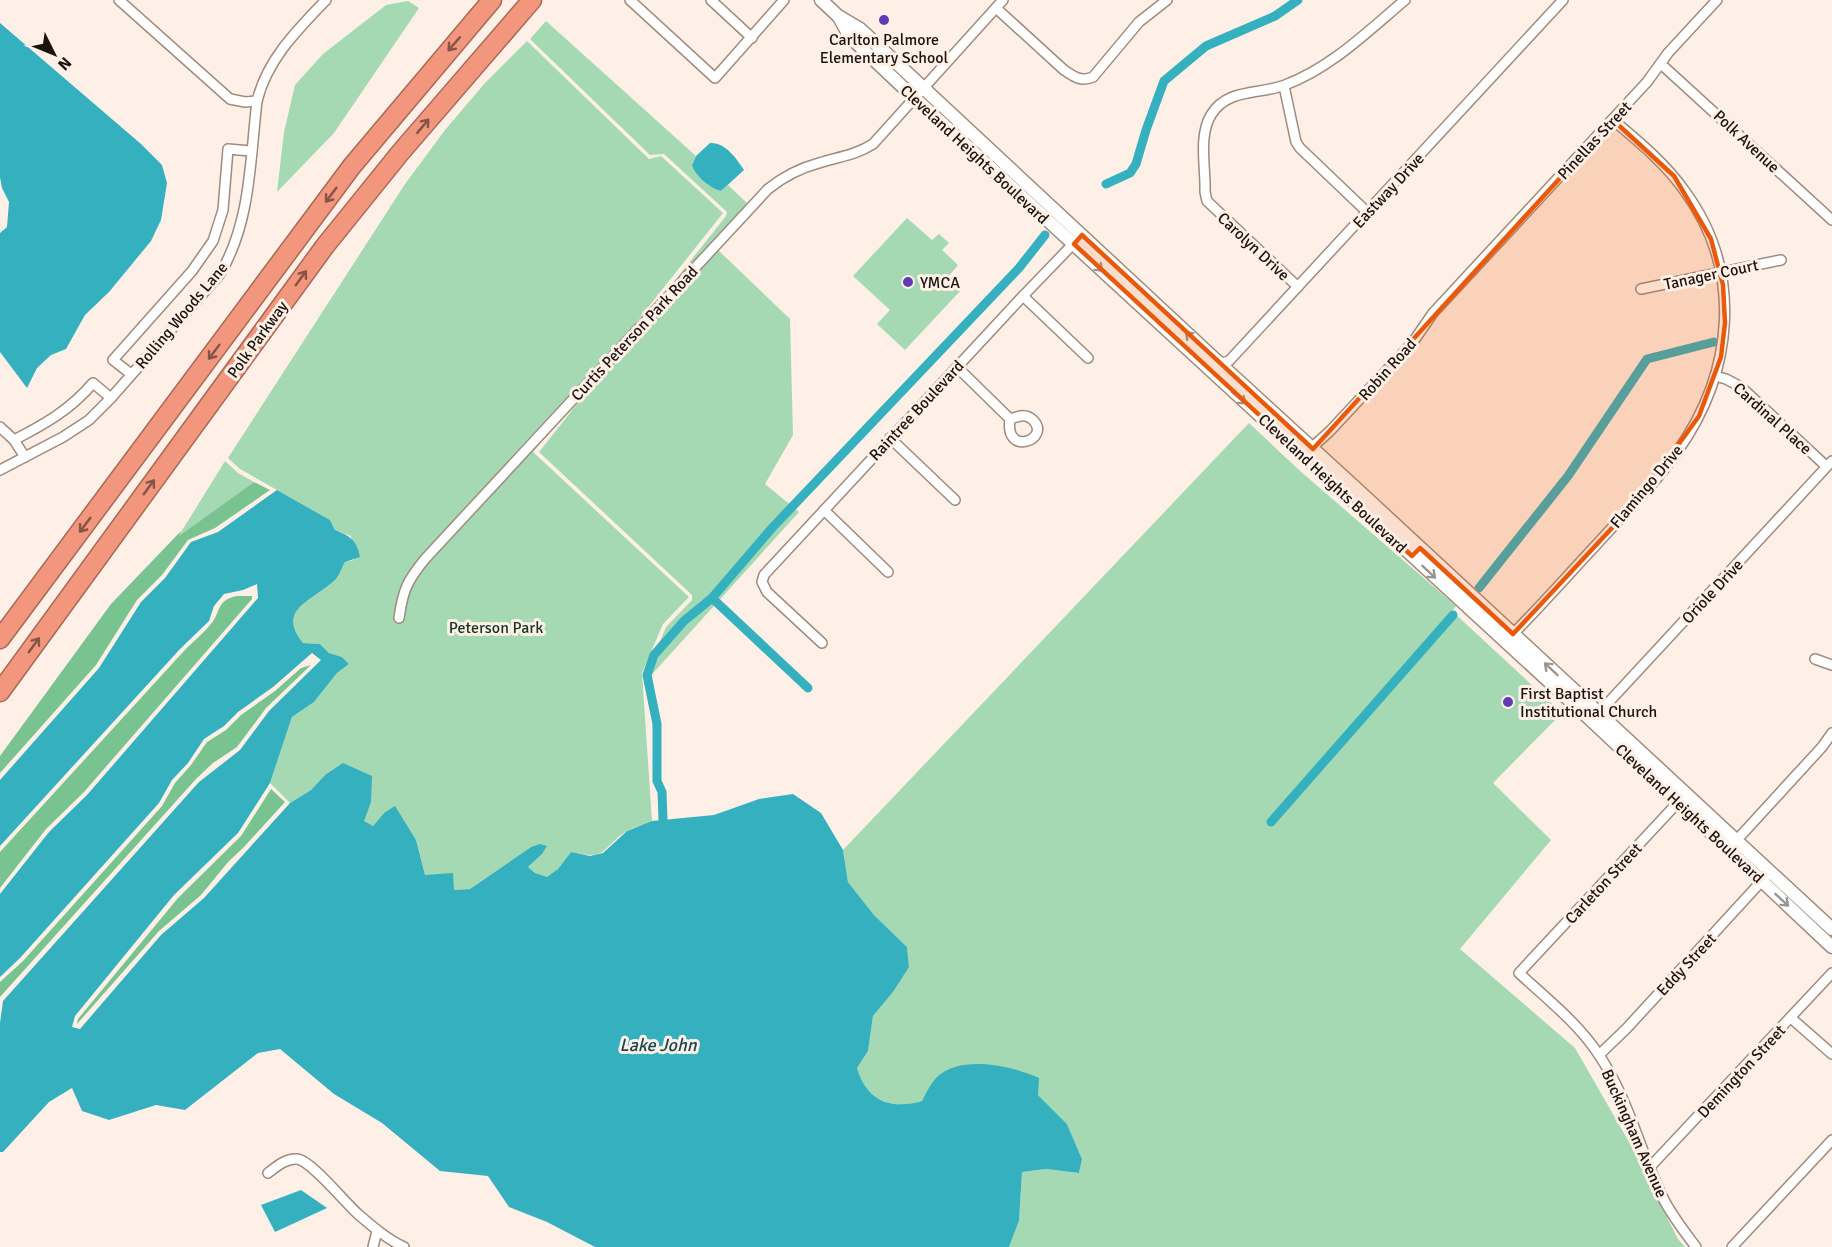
<svg xmlns="http://www.w3.org/2000/svg" width="1832" height="1247" viewBox="0 0 1832 1247" font-family="Signika,sans-serif">
  <style>
    .green { fill: #a5d9b4 }
    .forest { fill: #78c390 }
    .water { fill: #35b0bf }
    .lines { fill: none; stroke-linecap: round; stroke-linejoin: round }
    .canal { stroke: #35b0bf; stroke-width: 9 }
    .minor-casing { stroke: #a08b7c; stroke-width: 12 }
    .tertiary-casing { stroke: #a08b7c; stroke-width: 15 }
    .motorway-casing { stroke: #a76856; stroke-width: 21 }
    .minor { stroke: #fff; stroke-width: 9 }
    .tertiary { stroke: #fff; stroke-width: 12 }
    .motorway { stroke: #f2967d; stroke-width: 18 }
    .oneway { stroke: #865445 }
    .oneway2 { stroke: #989592 }
    .marked { fill: #e8590c; fill-opacity: 0.2; stroke: #e8590c; stroke-width: 4.5; stroke-linejoin: round }
    .poi-dot { fill: #603bb3; stroke: #fff0e7; stroke-width: 2 }
    .labels { text-anchor: middle; stroke-width: 6; stroke-linejoin: round; paint-order: stroke }
    .poi-label { font-size: 16px; fill: #1b130d; stroke: #fff0e7; text-anchor: start }
    .street-label { font-size: 16px; fill: #1b130d; stroke: #fff0e7 }
    .park-label { font-size: 16px; fill: #153520; stroke: #fff0e7 }
    .water-label { font-size: 18px; font-style: italic; fill: #14484f; stroke: #fff0e7 }
  </style>
  <rect width="100%" height="100%" fill="#fff0e7"/>
  <g class="green">
    <polygon points="408,1 419,8 334,133 277,192 284,132 295,85 323,54 386,5"/>
    <path d="M 546,21 L 696,156 L 692,164 C 695,178 710,185 721,191 L 728,185 L 748,204 L 665,293 L 726,216 L 727,212 L 664,154 L 650,155 L 530,39 Z"/>
    <path d="M 527,41 L 649,159 L 661,156 L 723,213 L 533,452 L 689,597 L 663,624 L 642,673 L 652,821 C 644,825 633,827 625,832 C 599,851 607,860 571,852 L 558,869 L 547,878 L 535,873 L 528,867 L 542,854 L 531,847 L 470,889 L 454,890 L 425,875 L 416,840 L 384,813 L 373,826 L 363,821 L 371,802 L 325,775 L 311,790 L 290,803 L 270,783 L 292,717 L 314,702 L 337,673 L 349,664 L 342,657 L 329,653 L 320,644 L 303,643 C 275,607 314,601 336,579 C 340,574 342,567 345,562 L 354,560 L 351,536 L 335,530 L 330,520 L 240,469 L 228,458 L 405,184 L 445,130 L 485,83 Z"/>
    <polygon points="907,218 932,240 939,234 949,243 942,250 958,265 949,276 962,289 905,350 877,324 890,310 853,276"/>
    <polygon points="718,250 790,319 793,435 765,484 799,512 646,681 646,675 666,627 692,600 692,595 539,452 585,394"/>
    <path d="M 1249,423 L 1299,470 L 1456,606 L 1452,611 L 1562,713 L 1493,783 L 1551,840 L 1460,949 L 1575,1048 L 1629,1142 L 1678,1239 L 1685,1247 L 1009,1247 L 1019,1221 L 1022,1172 L 1046,1169 L 1079,1173 L 1082,1159 L 1067,1124 L 1038,1095 L 937,1077 L 922,1101 C 890,1110 867,1101 857,1068 L 868,1051 L 873,1016 L 893,992 L 909,966 L 907,947 L 874,915 L 848,882 L 843,850 Z"/>
    <polygon points="225,461 238,473 254,482 178,537"/>
  </g>
  <g class="forest">
    <polygon points="254,482 270,490 215,528 188,540 162,575 137,600 96,665 0,773 0,756 111,604 181,531 179,536"/>
    <path d="M 237,596 L 252,596 L 252,599 L 84,792 L 46,829 L 0,888 L 0,852 L 183,652 C 191,643 202,635 210,625 C 221,614 215,600 237,596 Z"/>
    <polygon points="311,665 266,708 237,747 213,763 196,779 0,997 0,982 23,961 162,806 175,783 191,765 207,742 226,730 241,715 275,691 301,668"/>
    <polygon points="271,789 285,802 243,848 229,861 201,895 159,931 77,1024 78,1019 178,898 241,836"/>
  </g>
  <g class="water">
    <polygon points="0,23 141,144 162,165 167,183 161,220 151,241 109,292 85,315 66,349 51,355 37,368 27,388 0,352 0,233 7,227 9,202 2,188 0,177"/>
    <path d="M 710,143 C 725,142 736,158 744,170 L 721,191 C 710,188 695,176 692,165 L 696,156 Z"/>
    <path d="M 277,490 L 330,520 L 335,530 C 350,536 357,540 360,557 L 345,562 C 342,567 340,574 336,579 C 314,601 275,608 303,643 L 320,644 L 329,653 L 342,657 L 349,664 L 337,673 L 314,702 L 292,717 L 270,783 L 238,833 L 174,895 L 75,1016 L 72,1027 L 80,1029 L 161,935 L 204,898 L 290,803 L 311,790 L 325,775 L 343,763 L 372,776 L 371,802 L 364,821 L 373,826 L 384,813 L 395,806 L 416,840 L 425,875 L 453,873 L 454,890 L 470,889 L 531,847 L 540,844 L 547,846 L 542,854 L 528,867 L 535,873 L 547,877 L 558,869 L 571,852 L 590,856 L 603,853 L 627,831 L 652,821 L 714,815 L 759,799 L 793,794 L 821,813 L 843,850 L 848,882 L 874,915 L 907,947 L 909,967 L 893,992 L 873,1016 L 868,1051 L 857,1068 C 867,1101 890,1110 922,1101 C 926,1093 931,1083 937,1077 C 961,1054 1013,1066 1039,1078 L 1038,1095 L 1067,1124 L 1082,1159 L 1079,1173 L 1046,1169 L 1022,1172 L 1019,1221 L 1009,1247 L 595,1247 L 547,1222 L 509,1207 L 488,1176 L 440,1171 L 382,1123 L 334,1094 L 280,1049 L 258,1053 L 185,1110 L 156,1105 L 109,1120 L 82,1111 L 72,1088 L 49,1102 L 3,1152 L 0,1152 L 0,1023 L 3,1001 L 199,782 L 240,750 L 269,711 L 321,660 L 312,653 L 273,687 L 238,712 L 224,726 L 204,739 L 188,763 L 172,780 L 159,803 L 20,958 L 0,977 L 0,894 L 49,832 L 87,795 L 258,598 L 257,584 L 243,590 L 224,594 L 214,606 L 209,621 L 180,649 L 0,846 L 0,780 L 99,668 L 141,602 L 165,578 L 191,542 L 218,532 Z"/>
    <polygon points="301,1190 327,1208 275,1232 261,1205"/>
  </g>
  <g class="lines">
    <g class="canal">
      <polyline points="1106,184 1130,173 1136,164 1146,130 1164,81 1206,46 1275,16 1298,0"/>
      <polyline points="1479,588 1568,476 1647,359 1714,342"/>
      <polyline points="712,598 808,688"/>
      <polyline points="663,820 662,792 657,781 657,724 647,675 654,655 684,621 712,598 772,528 1019,268 1045,235"/>
      <polyline points="1271,822 1453,615"/>
    </g>
    <defs>
      <g id="minor">
        <polyline points="119,0 230,99 245,102 257,101"/>
        <polyline points="630,0 715,78 784,0"/>
        <polyline points="711,0 752,38"/>
        <path d="M 996,8 L 1064,70 C 1074,77 1081,82 1093,77 L 1139,22 L 1167,0"/>
        <polyline points="1661,64 1832,220"/>
        <polyline points="1284,86 1296,142 1300,148 1367,212"/>
        <path d="M 1298,287 L 1207,201 L 1205,192 C 1206,169 1198,136 1211,115 C 1227,88 1259,95 1285,85 C 1331,68 1368,31 1405,0"/>
        <polyline points="1641,289 1781,260"/>
        <polyline points="1023,296 1088,358"/>
        <polyline points="1216,364 1229,361 1563,0"/>
        <path d="M 957,367 L 1010,419 C 1004,458 1052,439 1033,420 C 1026,413 1019,416 1010,419"/>
        <polyline points="131,374 113,360 192,271 213,241 223,210 228,149 251,151"/>
        <polyline points="1715,376 1726,379 1741,387 1826,466"/>
        <polyline points="0,427 14,440 25,457"/>
        <polyline points="890,438 955,500"/>
        <path d="M 14,440 C 45,424 70,410 93,383 L 111,398"/>
        <polyline points="1308,451 1330,431 1413,342 1433,313 1647,82 1668,53 1717,0"/>
        <path d="M 0,470 L 63,437 L 89,420 L 111,398 L 220,274 C 251,222 250,160 257,101 C 267,60 297,30 326,0"/>
        <polyline points="824,510 888,572"/>
        <path d="M 399,618 C 403,590 407,581 425,559 L 768,189 C 783,177 800,168 819,163 C 838,157 856,155 873,144 L 1003,0"/>
        <path d="M 1510,637 C 1540,607 1568,575 1597,544 C 1624,514 1654,485 1677,452 C 1734,372 1744,271 1684,190 C 1665,163 1638,141 1613,120"/>
        <polyline points="822,643 767,592 762,582 764,575 1023,296 1076,241"/>
        <polyline points="1815,659 1832,665"/>
        <polyline points="1595,717 1832,461"/>
        <path d="M 1682,798 L 1519,973 C 1546,998 1578,1023 1599,1055 C 1628,1098 1640,1151 1663,1198 C 1672,1216 1684,1231 1696,1247"/>
        <polyline points="1734,843 1822,747 1832,733"/>
        <polyline points="1791,1018 1832,1054"/>
        <polyline points="1599,1055 1627,1028 1770,872"/>
        <polyline points="1650,1167 1832,973"/>
        <path d="M 268,1173 C 276,1167 286,1158 297,1159 C 311,1160 346,1204 359,1215 C 373,1227 387,1239 404,1247"/>
        <polyline points="373,1247 377,1231"/>
        <polyline points="1732,1247 1832,1140"/>
      </g>
      <g id="tertiary">
        <polyline points="821,0 838,16 860,29 1219,363 1359,491 1832,929"/>
        <polyline points="839,17 850,37 906,90 1592,721 1832,947"/>
      </g>
      <g id="motorway">
        <polyline points="0,639 352,166 492,0"/>
        <polyline points="0,692 325,246 400,153 532,0"/>
      </g>
    </defs>
    <use href="#minor" class="minor-casing"/>
    <use href="#tertiary" class="tertiary-casing"/>
    <use href="#motorway" class="motorway-casing"/>
    <use href="#minor" class="minor"/>
    <use href="#tertiary" class="tertiary"/>
    <use href="#motorway" class="motorway"/>
  </g>
  <defs><path id="oneway-shaft" d="M-6 0H5M1.5-3L5.5 0L1.5 3" fill="none" stroke-width="1.6" stroke-linecap="round" stroke-linejoin="round" transform="scale(1.5)"/></defs>
  <g class="oneway">
    <use href="#oneway-shaft" transform="translate(454 44) rotate(131)"/>
    <use href="#oneway-shaft" transform="translate(423 126) rotate(-50)"/>
    <use href="#oneway-shaft" transform="translate(331 195) rotate(127)"/>
    <use href="#oneway-shaft" transform="translate(301 278) rotate(-54)"/>
    <use href="#oneway-shaft" transform="translate(214 352) rotate(127)"/>
    <use href="#oneway-shaft" transform="translate(149 487) rotate(-54)"/>
    <use href="#oneway-shaft" transform="translate(85 525) rotate(127)"/>
    <use href="#oneway-shaft" transform="translate(34 645) rotate(-54)"/>
  </g>
  <g class="oneway2">
    <use href="#oneway-shaft" transform="translate(1096 265) rotate(43)"/>
    <use href="#oneway-shaft" transform="translate(1192 338) rotate(-137)"/>
    <use href="#oneway-shaft" transform="translate(1239 398) rotate(41)"/>
    <use href="#oneway-shaft" transform="translate(1429 572) rotate(43)"/>
    <use href="#oneway-shaft" transform="translate(1551 669) rotate(-137)"/>
    <use href="#oneway-shaft" transform="translate(1782 900) rotate(43)"/>
  </g>
  <path class="marked" d="M 1613,120 L 1674,176 L 1711,239 L 1723,285 L 1725,323 L 1721,357 L 1699,416 L 1640,498 L 1513,634 L 1420,548 L 1412,556 L 1074,244 L 1082,235 L 1313,449 Z"/>
  <g class="poi-dot">
    <circle cx="884" cy="20" r="6"/>
    <circle cx="908" cy="282" r="6"/>
    <circle cx="1508" cy="702" r="6"/>
  </g>
  <g class="labels">
    <g class="poi-label">
      <text x="884" y="45" text-anchor="middle">Carlton Palmore<tspan x="884" dy="18">Elementary School</tspan></text>
      <text x="920" y="288">YMCA</text>
      <text x="1520" y="699">First Baptist<tspan x="1520" dy="18">Institutional Church</tspan></text>
    </g>
    <g class="street-label">
      <text transform="translate(1594 140) rotate(-47)" y="6">Pinellas Street</text>
      <text transform="translate(1747 141) rotate(43)" y="6">Polk Avenue</text>
      <text transform="translate(975 154) rotate(43)" y="6">Cleveland Heights Boulevard</text>
      <text transform="translate(1388 190) rotate(-47)" y="6">Eastway Drive</text>
      <text transform="translate(1254 246) rotate(43)" y="6">Carolyn Drive</text>
      <text transform="translate(1711 274) rotate(-12)" y="6">Tanager Court</text>
      <text transform="translate(181 315) rotate(-50)" y="6">Rolling Woods Lane</text>
      <text transform="translate(634 333) rotate(-47)" y="6">Curtis Peterson Park Road</text>
      <text transform="translate(257 339) rotate(-54)" y="6">Polk Parkway</text>
      <text transform="translate(1387 369) rotate(-48)" y="6">Robin Road</text>
      <text transform="translate(916 410) rotate(-47)" y="6">Raintree Boulevard</text>
      <text transform="translate(1773 418) rotate(42)" y="6">Cardinal Place</text>
      <text transform="translate(1333 483) rotate(43)" y="6">Cleveland Heights Boulevard</text>
      <text transform="translate(1646 486) rotate(-50)" y="6">Flamingo Drive</text>
      <text transform="translate(1712 591) rotate(-47)" y="6">Oriole Drive</text>
      <text transform="translate(1690 813) rotate(43)" y="6">Cleveland Heights Boulevard</text>
      <text transform="translate(1603 883) rotate(-47)" y="6">Carleton Street</text>
      <text transform="translate(1686 964) rotate(-47)" y="6">Eddy Street</text>
      <text transform="translate(1741 1071) rotate(-47)" y="6">Demington Street</text>
      <text transform="translate(1635 1133) rotate(66)" y="6">Buckingham Avenue</text>
    </g>
    <g class="park-label">
      <text x="496" y="633">Peterson Park</text>
    </g>
    <g class="water-label">
      <text x="658" y="1051">Lake John</text>
    </g>
  </g>
  <g transform="translate(54 54) rotate(133)" stroke="#fff0e7" stroke-width="4.5" paint-order="stroke">
  <path d="M0-4.5L10 22L0 15L-10 22Z" fill="#1b130d"/>
  <text y="-9" font-size="16" font-weight="bold" text-anchor="middle" fill="#1b130d">N</text>
  </g>
</svg>
